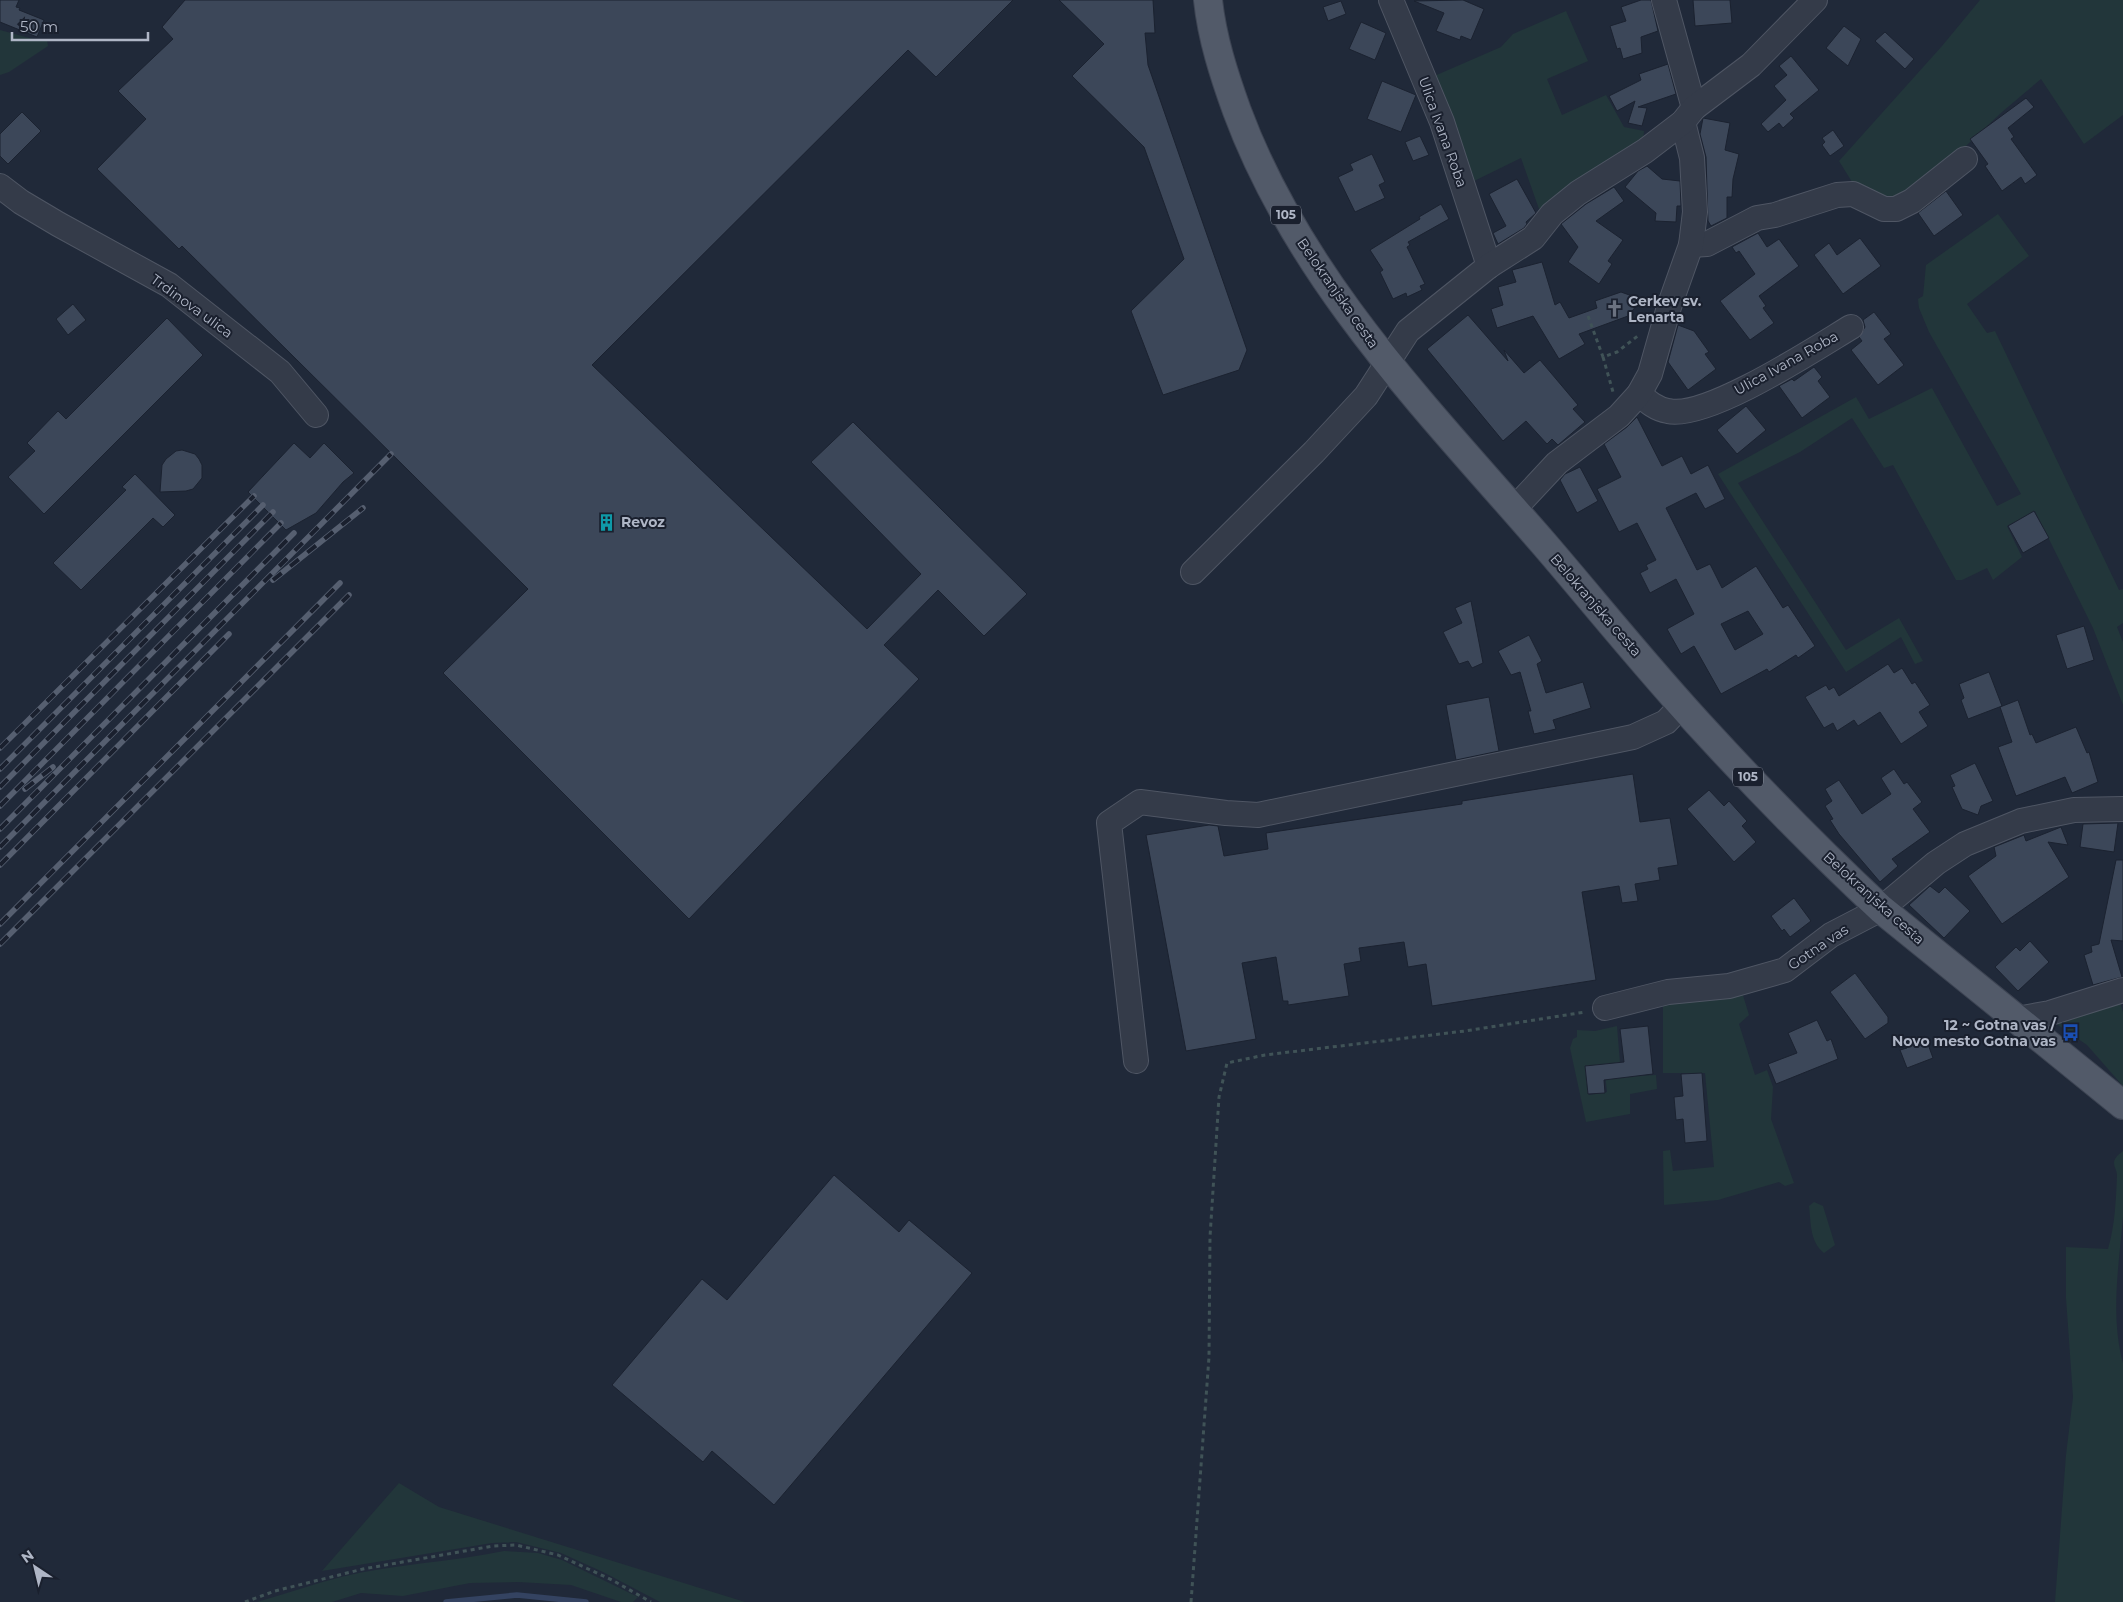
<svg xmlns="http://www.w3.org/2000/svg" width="2123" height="1602" viewBox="0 0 2123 1602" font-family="Montserrat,sans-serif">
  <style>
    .green { fill: #22363a; fill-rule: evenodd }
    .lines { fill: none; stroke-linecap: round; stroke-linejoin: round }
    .stream { stroke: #344361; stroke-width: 5.5 }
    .building { fill: #3c4759; stroke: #1b2230; fill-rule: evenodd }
    .minor-casing { stroke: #4f5664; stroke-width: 26 }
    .major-casing { stroke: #3d4453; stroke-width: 30 }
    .path { stroke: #405357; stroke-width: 3; stroke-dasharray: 4 4; stroke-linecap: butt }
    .minor { stroke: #343b49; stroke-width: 24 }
    .major { stroke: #525a69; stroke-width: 28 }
    .rail-casing { stroke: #565f70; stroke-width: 5.5 }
    .rail { stroke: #1a202e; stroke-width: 4; stroke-dasharray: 11; stroke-linecap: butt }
    .labels { text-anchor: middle; stroke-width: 4; stroke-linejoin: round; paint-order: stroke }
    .shield { fill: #1a202e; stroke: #828998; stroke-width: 1 }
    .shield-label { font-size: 12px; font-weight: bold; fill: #afb6c6 }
    .street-label { font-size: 14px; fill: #afb6c6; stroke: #1a202e }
    .poi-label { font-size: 14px; font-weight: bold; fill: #afb6c6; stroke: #1a202e; text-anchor: start }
  </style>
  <rect width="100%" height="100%" fill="#202939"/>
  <g class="green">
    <polygon points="1980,0 2123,0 2123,115 2084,144 2041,79 2002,112 1934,176 1898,203 1857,190 1839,161 1942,46"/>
    <polygon points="1566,11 1588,61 1547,79 1562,115 1606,95 1624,127 1644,131 1643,141 1539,209 1521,158 1470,183 1432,77 1501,47 1513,34"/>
    <polygon points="0,30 33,39 47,40 48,46 9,72 0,75"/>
    <polygon points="1998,214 2029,256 1967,304 1987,333 1995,331 2119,590 2123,589 2123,623 2117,627 2123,642 2123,705 2093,628 2035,511 2007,526 2022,557 1993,580 1987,568 1962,580 1956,580 1893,465 1884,468 1852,418 1800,452 1738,483 1846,650 1899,618 1923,661 1915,664 1901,637 1846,672 1718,474 1856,397 1869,419 1932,388 1997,506 2021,494 1929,332 1919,308 1918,299 1923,296 1926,265"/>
    <polygon points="1742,992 1749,1015 1739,1024 1755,1075 1767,1070 1773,1087 1771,1119 1794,1183 1785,1186 1779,1182 1718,1200 1664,1205 1663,1151 1670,1150 1673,1171 1714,1167 1705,1073 1663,1073 1663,1005 1683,998"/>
    <polygon points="2120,1002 2123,1012 2123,1086 2087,1045 2058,1025 2057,1021"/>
    <path d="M 1617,1026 L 1621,1075 L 1635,1076 L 1656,1075 L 1657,1089 L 1630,1094 L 1630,1114 L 1586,1122 L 1570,1048 L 1573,1039 L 1577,1037 L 1577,1030 L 1595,1031 ZM 1604,1066 L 1607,1092 L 1589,1095 L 1586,1067 Z"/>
    <path d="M 2123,1151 C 2123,1173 2123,1195 2123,1217 C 2119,1265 2110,1315 2123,1363 L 2123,1602 L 2055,1602 L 2066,1455 L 2073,1397 L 2066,1298 L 2066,1247 L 2108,1249 C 2115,1225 2116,1200 2117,1175 C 2117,1171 2114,1167 2114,1163 C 2114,1158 2119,1154 2123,1151 Z"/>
    <path d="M 1814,1202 L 1823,1206 L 1835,1245 L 1824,1253 C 1810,1242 1811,1224 1809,1206 Z"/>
    <polygon points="399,1483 439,1507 745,1602 660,1602 603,1572 561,1553 516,1542 492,1543 322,1571"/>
    <path d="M 504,1551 L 538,1553 L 562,1560 L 638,1597 L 633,1602 L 621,1602 L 571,1585 L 518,1582 L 470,1583 L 403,1596 L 361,1593 L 332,1602 L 257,1602 C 285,1594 313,1584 341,1577 C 395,1564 450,1562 504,1551 Z"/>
  </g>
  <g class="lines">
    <polyline class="stream" points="446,1602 517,1595 586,1602"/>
  </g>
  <g class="building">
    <polygon points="0,0 19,0 16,7 20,8 19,10 44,20 37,37 0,22"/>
    <polygon points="185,0 1013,0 936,77 908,50 592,365 867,629 921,574 811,462 853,422 1027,594 984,636 938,590 884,645 919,679 689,919 443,673 528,589 182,246 179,249 97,169 146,119 118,91 173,39 162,27"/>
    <polygon points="1059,0 1153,0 1155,33 1145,33 1148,65 1247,350 1239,370 1163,395 1131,311 1184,259 1144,147 1072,76 1104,44"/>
    <polygon points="1463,0 1484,9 1471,40 1461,36 1460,40 1436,31 1444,13 1414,1"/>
    <polygon points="1641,0 1651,0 1658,31 1641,37 1642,53 1623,59 1620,48 1617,49 1610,26 1626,21 1621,7"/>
    <polygon points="1693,0 1730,0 1732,23 1695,26"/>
    <polygon points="1341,1 1346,14 1328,21 1323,7"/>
    <polygon points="1361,22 1386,33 1375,60 1349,49"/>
    <polygon points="1844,26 1861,39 1848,66 1826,48"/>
    <polygon points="1885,32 1914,59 1905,69 1875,41"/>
    <polygon points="1791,56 1819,90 1790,114 1794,118 1783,128 1779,123 1768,132 1761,124 1786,100 1774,86 1787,75 1779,66"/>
    <polygon points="1668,64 1676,94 1638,107 1647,108 1642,126 1628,123 1635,101 1617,111 1609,96 1641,80 1639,74"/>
    <polygon points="1382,81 1416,95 1401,132 1367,119"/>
    <polygon points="2026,98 2034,107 2008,128 2014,137 2011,139 2037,175 2025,184 2021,177 2002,191 1985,166 1988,164 1970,139"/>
    <polygon points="22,112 41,131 8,164 0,156 0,134"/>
    <polygon points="1703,118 1730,123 1725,150 1739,154 1733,179 1732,197 1727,197 1727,218 1711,226 1708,221 1706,157 1700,134"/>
    <polygon points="1833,130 1844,146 1830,156 1822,145 1825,142 1822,138"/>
    <polygon points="1420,136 1429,155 1413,161 1405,142"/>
    <polygon points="1372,154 1385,182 1379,185 1385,198 1355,212 1338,177 1353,170 1350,164"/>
    <polygon points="1647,166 1662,179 1680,181 1681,206 1677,206 1676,222 1655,221 1656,213 1625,187 1638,171"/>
    <polygon points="1517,179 1536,213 1526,222 1527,224 1524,228 1498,244 1493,233 1506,226 1489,194"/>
    <polygon points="1614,187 1624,201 1596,221 1623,240 1608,261 1612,264 1599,284 1568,262 1578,247 1561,224 1586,204"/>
    <polygon points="1946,191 1963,215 1934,236 1918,213"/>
    <polygon points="1441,204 1449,219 1408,242 1410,245 1407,247 1425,284 1420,286 1422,290 1407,297 1406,293 1393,299 1380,272 1383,270 1370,250 1420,219 1419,217"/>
    <polygon points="1758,233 1767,247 1779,239 1799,266 1759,296 1766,306 1763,308 1774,323 1750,340 1720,301 1755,274 1739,251 1736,253 1732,247"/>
    <polygon points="1860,238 1881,266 1843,294 1814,255 1829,243 1837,255"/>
    <polygon points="1542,262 1555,305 1560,302 1569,318 1597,308 1595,301 1621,292 1635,297 1637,305 1628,316 1579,334 1585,344 1559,359 1533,316 1497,328 1491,309 1503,305 1498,287 1516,282 1512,270"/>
    <polygon points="73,304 86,320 68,335 56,319"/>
    <polygon points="1874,312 1891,334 1884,339 1904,365 1878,385 1851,350 1862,341 1859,337 1865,327 1863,320"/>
    <polygon points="1468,315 1508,361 1504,350 1524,373 1540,360 1578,405 1573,409 1585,422 1558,445 1552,439 1547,444 1526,421 1503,441 1427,349"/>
    <polygon points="167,318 203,355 44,514 8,477 35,451 27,443 58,411 66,419"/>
    <polygon points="1678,325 1694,331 1709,352 1705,354 1716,369 1688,390 1668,362"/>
    <polygon points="1814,367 1822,377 1818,381 1830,397 1802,418 1779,386 1792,379 1794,381"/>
    <polygon points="1746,406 1766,430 1737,454 1717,430"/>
    <path d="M 1637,417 L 1662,466 L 1682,456 L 1691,474 L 1708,465 L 1725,499 L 1705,509 L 1696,493 L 1666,508 L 1697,570 L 1710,564 L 1722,588 L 1756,566 L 1783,608 L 1788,605 L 1815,646 L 1798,658 L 1796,655 L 1769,672 L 1767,669 L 1721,694 L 1694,646 L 1681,654 L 1667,629 L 1694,614 L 1676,579 L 1650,593 L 1640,573 L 1648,569 L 1646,565 L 1656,560 L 1637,523 L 1619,532 L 1597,489 L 1621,477 L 1604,444 L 1627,427 ZM 1748,611 L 1763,634 L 1735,650 L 1721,624 Z"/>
    <polygon points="294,443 310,458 324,443 354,473 343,482 316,513 286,530 248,492"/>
    <polygon points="182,450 195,454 199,459 202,465 202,478 193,489 186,491 160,492 162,465 166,459 176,451"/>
    <polygon points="1580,467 1598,501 1577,513 1560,480 1565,474"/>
    <polygon points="135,474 175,515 163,527 153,518 81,590 53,563 126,490 122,487"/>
    <polygon points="2034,511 2049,538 2023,553 2008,526"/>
    <polygon points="1471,601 1483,663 1472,668 1468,661 1459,664 1443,632 1462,623 1455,608"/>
    <polygon points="2084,626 2094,660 2067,669 2056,635"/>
    <polygon points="1529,635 1542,661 1537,664 1546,693 1583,682 1591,708 1553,720 1556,729 1534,734 1528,711 1531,711 1520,672 1511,675 1498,651"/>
    <polygon points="1888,664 1894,673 1902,668 1912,684 1915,682 1930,705 1919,712 1928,726 1901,744 1880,712 1858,726 1854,720 1837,731 1833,723 1824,728 1805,697 1826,685 1829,690 1834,687 1839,696"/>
    <polygon points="1989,672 2002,706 1968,719 1961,700 1964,698 1959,684"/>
    <polygon points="1489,697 1499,751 1456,760 1446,705"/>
    <polygon points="2018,700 2030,735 2032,734 2036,743 2076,727 2087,753 2089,752 2098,782 2072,793 2065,777 2016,796 1998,747 2012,742 2000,707"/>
    <polygon points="1975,763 1993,801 1981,806 1978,815 1962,809 1952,787 1955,786 1950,775"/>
    <polygon points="1894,769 1904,784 1907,782 1922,802 1913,809 1930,832 1892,859 1898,866 1880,882 1839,834 1830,820 1833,819 1825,806 1832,801 1825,789 1839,780 1862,814 1891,794 1881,778"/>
    <polygon points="1633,774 1640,822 1670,818 1678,865 1658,868 1660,880 1635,884 1638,901 1622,903 1619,886 1582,892 1596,980 1432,1006 1426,964 1408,967 1404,942 1359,948 1361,961 1344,964 1349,996 1288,1005 1288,1001 1283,1001 1276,957 1242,963 1256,1039 1186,1051 1146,835 1209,825 1218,826 1224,856 1268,849 1266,833 1462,804 1462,801"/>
    <polygon points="1709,790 1724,806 1729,801 1747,821 1742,826 1756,842 1734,862 1687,809"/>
    <polygon points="2118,823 2114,852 2080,847 2083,824"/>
    <polygon points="2061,827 2068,845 2048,842 2069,877 2002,924 1968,876 1996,856 1994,847 2024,835 2026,841"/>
    <polygon points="2116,860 2123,860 2123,941 2111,940 2122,977 2093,985 2084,955 2092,952 2091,946 2099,944"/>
    <polygon points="1930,886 1939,893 1945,887 1970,911 1944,938 1909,905"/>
    <polygon points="1794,898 1811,921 1790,937 1784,929 1782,931 1771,916"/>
    <polygon points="2030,941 2049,962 2018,991 1995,967 2016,947 2020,951"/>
    <polygon points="1855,973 1888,1017 1888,1023 1865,1039 1830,992"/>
    <polygon points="1817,1020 1827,1041 1831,1039 1838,1059 1776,1084 1768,1064 1797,1053 1788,1033"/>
    <polygon points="1648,1026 1653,1074 1604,1080 1605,1093 1588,1094 1585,1066 1624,1062 1620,1029"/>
    <polygon points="1925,1036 1933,1058 1907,1068 1900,1050 1907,1048 1906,1043"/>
    <polygon points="1702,1073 1707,1141 1685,1143 1683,1119 1676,1120 1674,1097 1683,1096 1681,1074"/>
    <polygon points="834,1175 899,1232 909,1220 972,1273 774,1505 712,1451 703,1462 612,1385 702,1279 727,1300"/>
  </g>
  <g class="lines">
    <defs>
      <g id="minor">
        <polyline points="1391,0 1442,122 1489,266"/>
        <polyline points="1664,0 1694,108"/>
        <polyline points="0,186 21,202 58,224 169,285 280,372 316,415"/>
        <polyline points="1691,245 1707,244 1757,218 1775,215 1837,195 1853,194 1884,209 1896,209 1912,201 1965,159"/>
        <path d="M 1639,394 C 1648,402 1656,409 1668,411 C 1707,420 1816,348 1851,327"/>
        <polyline points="1514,509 1557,463 1619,416 1639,394 1650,374 1669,307 1691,245 1695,212 1692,158 1683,122"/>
        <polyline points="1193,572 1314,452 1366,396 1408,331 1489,266 1533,238 1552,214 1578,193 1645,151 1683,122 1694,108 1751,65 1815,0"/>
        <polyline points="1605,1008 1668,992 1729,986 1785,970 1831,935 1881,909 1936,863 1965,844 2021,821 2074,810 2123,809"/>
        <polyline points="2017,1019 2050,1013 2123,990"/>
        <polyline points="1136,1061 1109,823 1140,802 1226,813 1258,815 1633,737 1666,722 1682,705"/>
      </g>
      <path id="major" d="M 1208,0 C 1212,38 1224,75 1237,111 C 1300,281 1429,411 1545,545 C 1599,608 1651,673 1707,733 C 1763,794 1821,853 1881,909 L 2123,1105"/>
    </defs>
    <use href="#minor" class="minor-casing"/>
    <use href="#major" class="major-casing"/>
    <g class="path">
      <polyline points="1588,316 1603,357 1617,352 1639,335"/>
      <polyline points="1603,357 1613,392"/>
      <polyline points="245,1602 275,1591 363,1569 493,1546 516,1545 558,1555 612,1580 651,1602"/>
      <polyline points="1191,1602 1209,1357 1210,1237 1219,1097 1227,1063 1265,1055 1465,1031 1585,1012"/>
    </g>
    <use href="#minor" class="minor"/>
    <use href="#major" class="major"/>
    <defs>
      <g id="rail">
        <polyline points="273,580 363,508"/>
        <polyline points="0,748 254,496"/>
        <polyline points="0,769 263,505"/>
        <polyline points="0,787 273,512"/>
        <polyline points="25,789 53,767"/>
        <polyline points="0,806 281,523"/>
        <polyline points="0,829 294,533"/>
        <polyline points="0,847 391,454"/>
        <polyline points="0,865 229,634"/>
        <polyline points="0,924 340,583"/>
        <polyline points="0,944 349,595"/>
      </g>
    </defs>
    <use href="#rail" class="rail-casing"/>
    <use href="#rail" class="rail"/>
  </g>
  <defs>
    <symbol id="church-bare" viewBox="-9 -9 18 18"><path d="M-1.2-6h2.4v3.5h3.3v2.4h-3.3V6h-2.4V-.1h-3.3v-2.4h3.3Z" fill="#6b7280" stroke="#1a202e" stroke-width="2.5" paint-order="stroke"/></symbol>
    <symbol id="building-bare" viewBox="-9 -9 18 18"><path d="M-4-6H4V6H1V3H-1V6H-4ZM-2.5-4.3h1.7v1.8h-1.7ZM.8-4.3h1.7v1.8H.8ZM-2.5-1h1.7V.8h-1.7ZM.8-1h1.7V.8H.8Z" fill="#0f9aa8" stroke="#1a202e" stroke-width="2.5" paint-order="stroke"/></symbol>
    <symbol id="bus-bare" viewBox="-9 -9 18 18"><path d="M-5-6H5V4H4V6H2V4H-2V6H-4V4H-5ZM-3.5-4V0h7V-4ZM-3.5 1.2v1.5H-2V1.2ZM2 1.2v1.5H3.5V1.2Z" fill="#1a4fb4" stroke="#1a202e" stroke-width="2.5" paint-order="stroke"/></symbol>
  </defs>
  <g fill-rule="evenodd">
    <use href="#church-bare" x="1602" y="296" width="25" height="25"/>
    <use href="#building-bare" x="594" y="510" width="25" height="25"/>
    <use href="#bus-bare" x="2058" y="1020" width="25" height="25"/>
  </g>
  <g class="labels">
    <g class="shield">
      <rect x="1271" y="205.5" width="30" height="19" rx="4"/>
      <rect x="1733" y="767.5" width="30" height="19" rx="4"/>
    </g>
    <g class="shield-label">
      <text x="1286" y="219">105</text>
      <text x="1748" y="781">105</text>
    </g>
    <g class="street-label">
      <text transform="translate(1443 132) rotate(70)" y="5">Ulica Ivana Roba</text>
      <text transform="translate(1338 293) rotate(55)" y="5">Belokranjska cesta</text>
      <text transform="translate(192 306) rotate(36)" y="5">Trdinova ulica</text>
      <text transform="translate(1786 363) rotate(-29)" y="5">Ulica Ivana Roba</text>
      <text transform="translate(1596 605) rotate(49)" y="5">Belokranjska cesta</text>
      <text transform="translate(1874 898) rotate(42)" y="5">Belokranjska cesta</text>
      <text transform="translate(1818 947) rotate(-34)" y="5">Gotna vas</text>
    </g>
    <g class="poi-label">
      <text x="1628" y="306">Cerkev sv.<tspan x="1628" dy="16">Lenarta</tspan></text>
      <text x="621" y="527">Revoz</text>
      <text x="2056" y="1030" text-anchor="end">12 ~ Gotna vas /<tspan x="2056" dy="16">Novo mesto Gotna vas</tspan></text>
    </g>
  </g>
  <g transform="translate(35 1567) rotate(325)" stroke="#1a202e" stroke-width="4" paint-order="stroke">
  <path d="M0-4L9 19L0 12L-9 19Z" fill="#afb6c6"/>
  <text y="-8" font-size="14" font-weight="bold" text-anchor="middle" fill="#afb6c6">N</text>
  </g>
  <path d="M12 32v8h136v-8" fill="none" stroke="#afb6c6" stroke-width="2.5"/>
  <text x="20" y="32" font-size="15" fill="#afb6c6" stroke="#1a202e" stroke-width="4" paint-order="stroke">50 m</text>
</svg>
